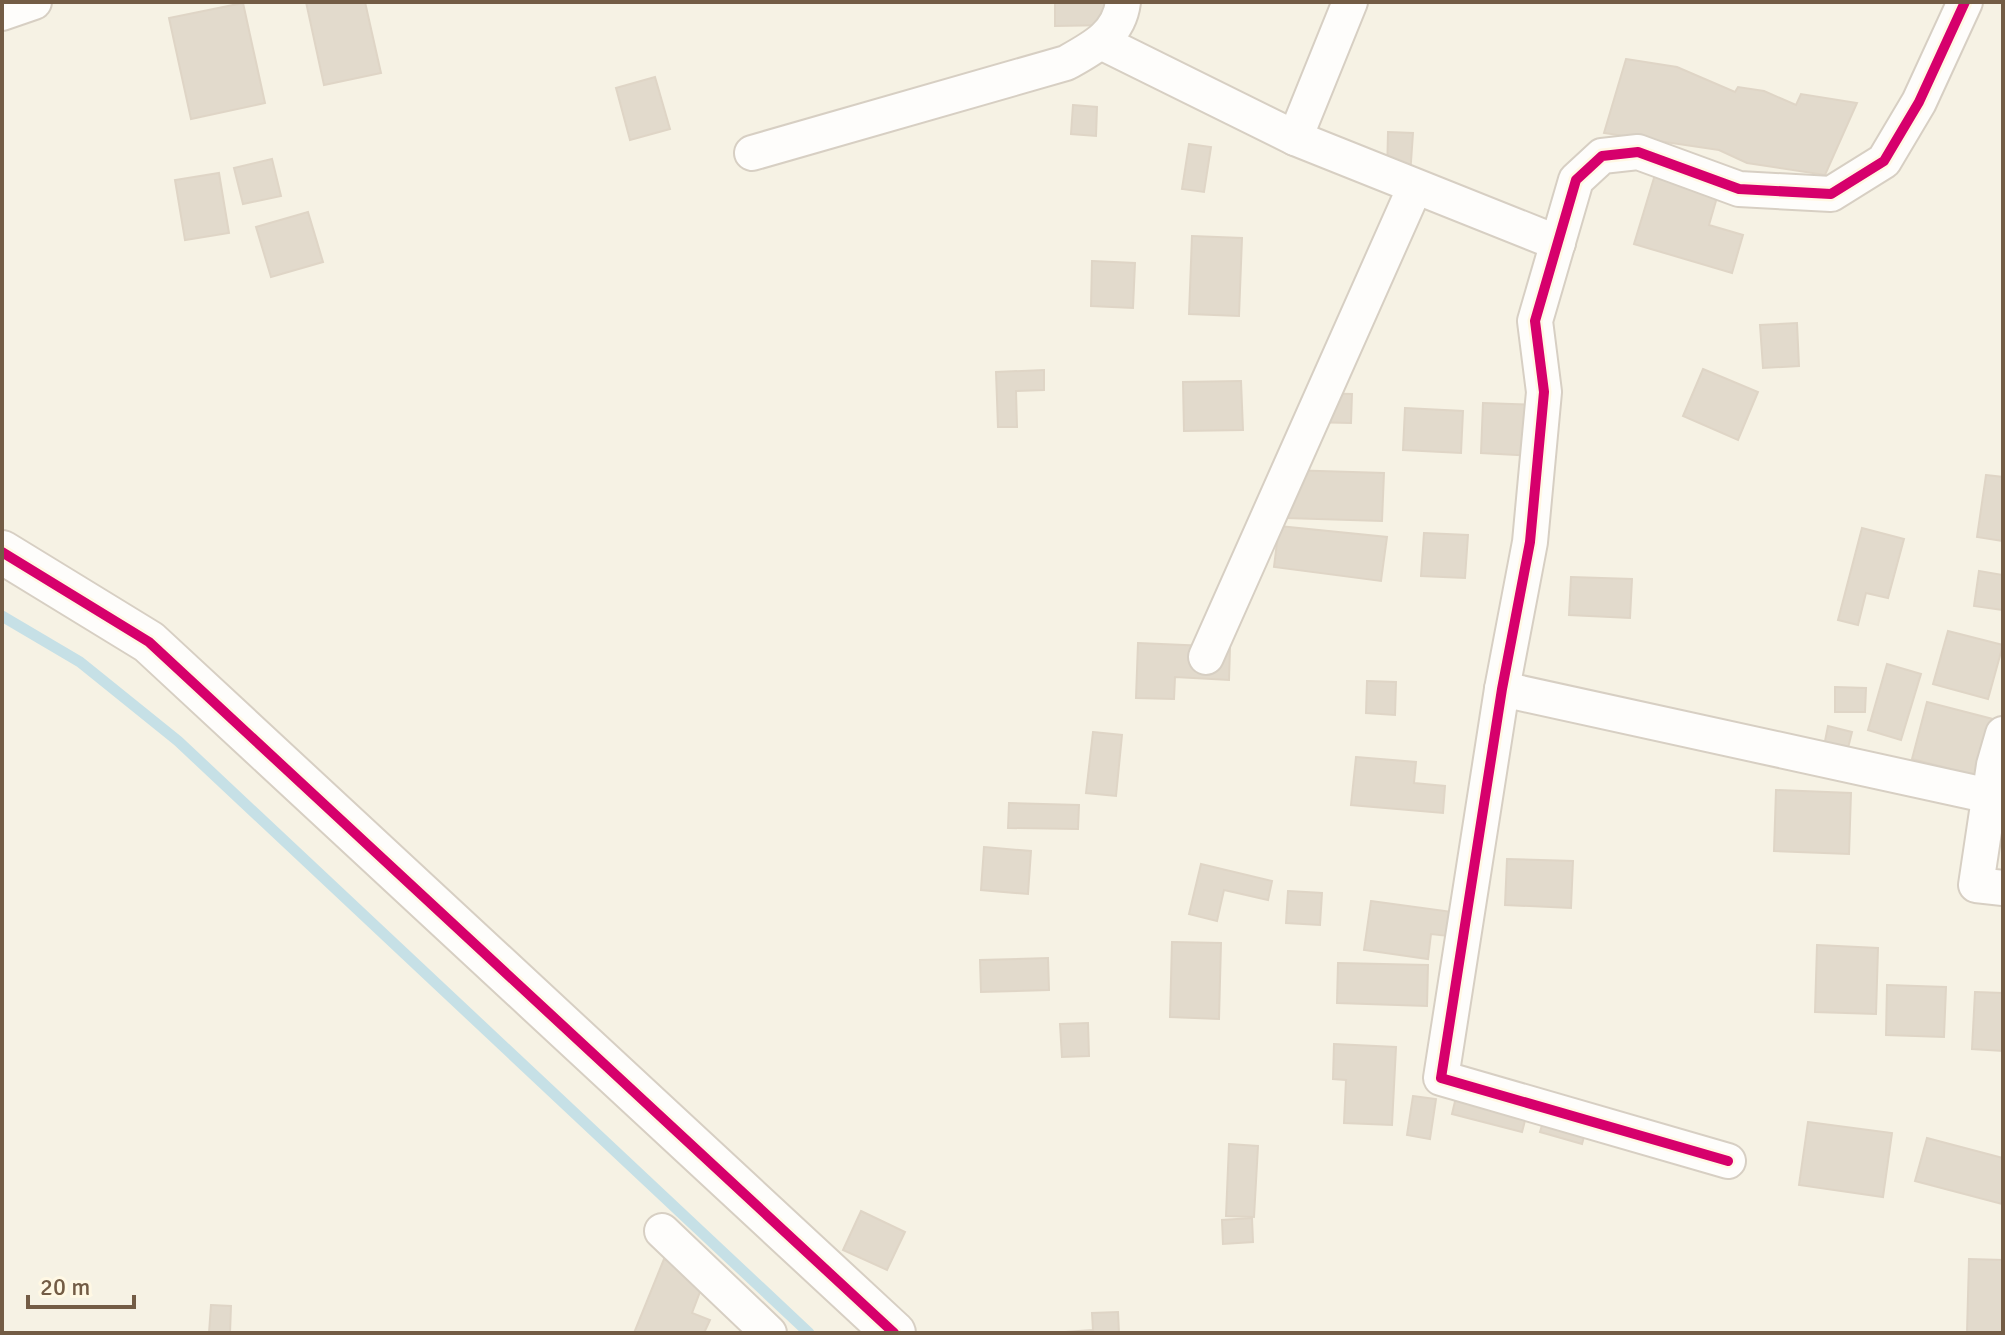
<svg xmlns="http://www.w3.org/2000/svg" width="2005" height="1335" viewBox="0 0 2005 1335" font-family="Signika,sans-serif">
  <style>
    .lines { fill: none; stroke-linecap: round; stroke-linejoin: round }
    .stream { stroke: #c6e0e6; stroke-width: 11 }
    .building { fill: #e2dacc; stroke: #dfd5c6; stroke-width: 2 }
    .minor-casing { stroke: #d7cfc3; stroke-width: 38 }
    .tertiary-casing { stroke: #d7cfc3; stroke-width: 46 }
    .minor { stroke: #fefdfb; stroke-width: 34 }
    .tertiary { stroke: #fefdfb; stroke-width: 42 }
    .cycleway-casing { stroke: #fff8e4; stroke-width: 15 }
    .cycleway { stroke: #d6006c; stroke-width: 10 }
  </style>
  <rect width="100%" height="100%" fill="#f6f2e4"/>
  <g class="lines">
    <polyline class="stream" points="2,616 80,662 178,741 809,1333"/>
  </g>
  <g class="building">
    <polygon points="306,2 365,2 381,73 324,85"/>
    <polygon points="1055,2 1109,2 1110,25 1055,26"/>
    <polygon points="243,3 265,103 191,119 169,18"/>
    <polygon points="1626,59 1677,67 1735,92 1738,87 1764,91 1796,105 1801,94 1857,103 1825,175 1747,163 1719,150 1604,133"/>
    <polygon points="655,77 670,129 630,140 616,88"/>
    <polygon points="1073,105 1097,107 1096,136 1071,134"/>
    <polygon points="1388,132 1413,133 1410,176 1387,175"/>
    <polygon points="1189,144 1211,147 1204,192 1182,189"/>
    <polygon points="272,159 281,196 243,204 234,168"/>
    <polygon points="1657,168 1720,187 1709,225 1743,235 1732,273 1634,244"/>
    <polygon points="219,173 229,233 185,240 175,180"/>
    <polygon points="308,212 323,262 271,277 256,227"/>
    <polygon points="1192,236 1242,238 1239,316 1189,314"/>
    <polygon points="1092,261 1135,263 1133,308 1091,306"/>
    <polygon points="1797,323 1799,366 1763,368 1760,325"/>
    <polygon points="1703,369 1758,392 1738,440 1683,416"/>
    <polygon points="1044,370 1044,390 1016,391 1017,427 998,427 996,372"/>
    <polygon points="1241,381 1243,430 1184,431 1183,382"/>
    <polygon points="1308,393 1352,394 1351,423 1307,422"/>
    <polygon points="1483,403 1539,405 1537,456 1481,453"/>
    <polygon points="1405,408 1463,411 1461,453 1403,450"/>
    <polygon points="1287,470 1384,473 1382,521 1286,518"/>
    <polygon points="1986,475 2003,477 2003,541 1977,537"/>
    <polygon points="1279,526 1387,537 1381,581 1274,567"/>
    <polygon points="1862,528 1904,539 1888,598 1866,593 1858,625 1838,620"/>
    <polygon points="1424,533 1468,535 1465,578 1421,576"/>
    <polygon points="1979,571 2003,575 2003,610 1974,606"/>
    <polygon points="1571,577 1632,579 1630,618 1569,615"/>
    <polygon points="1948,631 2003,645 1988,699 1933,684"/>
    <polygon points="1138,643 1230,647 1229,680 1175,677 1174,699 1136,698"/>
    <polygon points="1887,664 1921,674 1901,740 1868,730"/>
    <polygon points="1367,681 1396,682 1395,715 1366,713"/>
    <polygon points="1835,687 1866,688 1865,712 1835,712"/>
    <polygon points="1927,702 1993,719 1978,776 1912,759"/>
    <polygon points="1828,726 1852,732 1847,752 1824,746"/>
    <polygon points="1093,732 1122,735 1116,796 1086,793"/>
    <polygon points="1356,757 1416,762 1414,783 1445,786 1443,813 1351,805"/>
    <polygon points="1776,790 1851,793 1849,854 1774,851"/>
    <polygon points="1009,803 1079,805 1078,829 1008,828"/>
    <polygon points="984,847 1031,851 1028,894 981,890"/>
    <polygon points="1507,859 1573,861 1571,908 1505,905"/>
    <polygon points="1201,864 1272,881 1268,900 1224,890 1217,921 1189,914"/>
    <polygon points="1288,891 1322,893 1320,925 1286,923"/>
    <polygon points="1371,901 1460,913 1457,937 1431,934 1428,959 1364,950"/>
    <polygon points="1172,942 1221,943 1219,1019 1170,1017"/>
    <polygon points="1817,945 1878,948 1876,1014 1815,1012"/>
    <polygon points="1048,958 1049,990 981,992 980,960"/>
    <polygon points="1338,963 1428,965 1427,1006 1337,1003"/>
    <polygon points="1887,985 1946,987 1944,1037 1886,1035"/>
    <polygon points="1975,992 2003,993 2003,1051 1972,1049"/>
    <polygon points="1088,1023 1089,1056 1062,1057 1060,1024"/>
    <polygon points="1334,1044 1396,1047 1392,1125 1344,1123 1346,1080 1333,1079"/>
    <polygon points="1461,1076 1532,1094 1522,1132 1452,1114"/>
    <polygon points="1413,1096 1436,1099 1430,1139 1407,1135"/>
    <polygon points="1550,1098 1591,1111 1582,1144 1540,1132"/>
    <polygon points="1808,1122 1892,1133 1883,1197 1799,1185"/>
    <polygon points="1927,1138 2003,1158 2002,1204 1915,1181"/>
    <polygon points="1229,1144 1258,1146 1254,1217 1226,1216"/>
    <polygon points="861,1211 905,1232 887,1270 843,1250"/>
    <polygon points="1252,1218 1253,1242 1223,1244 1222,1220"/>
    <polygon points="664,1259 706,1276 692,1313 710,1320 704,1333 634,1333"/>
    <polygon points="1969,1259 2003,1260 2003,1333 1967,1333"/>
    <polygon points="211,1305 231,1306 230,1333 209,1333"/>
    <polygon points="1118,1312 1119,1333 1051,1333 1093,1330 1092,1313"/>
  </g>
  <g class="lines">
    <defs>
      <g id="minor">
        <polyline points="2,13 34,2"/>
        <polyline points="1103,43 1295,138 1350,2"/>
        <polyline points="1295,138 1558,243"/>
        <path d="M 752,153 L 1066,63 C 1093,48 1119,35 1123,2"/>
        <polyline points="1206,657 1415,187"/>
        <polyline points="1502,689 1990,796"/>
        <polyline points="2003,734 1994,765 1976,885 2003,888"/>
        <polyline points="1728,1161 1441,1078 1502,689 1530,542 1544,392 1535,321 1576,180 1602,156 1638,152 1739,189 1831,194 1884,161 1919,102 1965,2"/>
        <polyline points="662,1231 769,1333"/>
      </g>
      <polyline id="tertiary" points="2,552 149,642 894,1333"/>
    </defs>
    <use href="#minor" class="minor-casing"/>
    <use href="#tertiary" class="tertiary-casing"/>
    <use href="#minor" class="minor"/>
    <use href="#tertiary" class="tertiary"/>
    <defs>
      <g id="cycleway">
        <polyline points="2,552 149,642 894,1333"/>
        <polyline points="1728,1161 1441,1078 1502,689 1530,542 1544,392 1535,321 1576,180 1602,156 1638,152 1739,189 1831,194 1884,161 1919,102 1965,2"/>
      </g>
    </defs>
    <use href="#cycleway" class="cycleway-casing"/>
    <use href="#cycleway" class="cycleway"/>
  </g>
  <rect width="2005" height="1335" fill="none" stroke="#735c45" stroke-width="8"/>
  <path d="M28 1295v12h106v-12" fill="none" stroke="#735c45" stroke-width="4"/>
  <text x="40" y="1295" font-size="24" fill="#735c45" stroke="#fff8e4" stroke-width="6" paint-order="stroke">20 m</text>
</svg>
